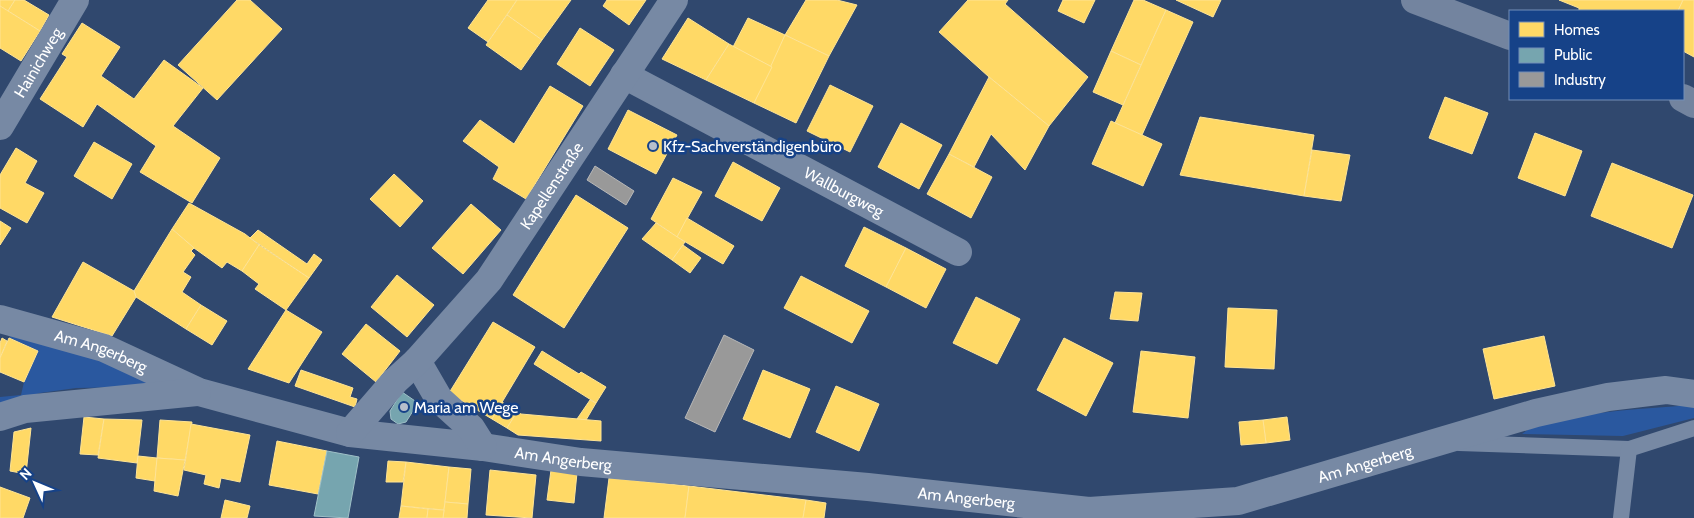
<svg xmlns="http://www.w3.org/2000/svg" width="1694" height="518" viewBox="0 0 1694 518" font-family="Cabin,sans-serif">
  <style>
    .green { fill: #2a589f }
    .homes { fill: #ffd966; stroke: #ffe494 }
    .public { fill: #76a5af; stroke: #9fc0c7 }
    .industry { fill: #999; stroke: #b8b8b8 }
    .lines { fill: none; stroke-linecap: round; stroke-linejoin: round }
    .lane { stroke: #7789a4; stroke-width: 16 }
    .street { stroke: #7789a4; stroke-width: 28 }
    .secondary { stroke: #73849f; stroke-width: 28 }
    .poi-dot { fill: #b7bfcc; stroke: #164288; stroke-width: 2 }
    .labels { text-anchor: middle; stroke-width: 5; stroke-linejoin: round; paint-order: stroke }
    .street-label { font-size: 16px; fill: #fff; stroke: #164288 }
    .poi-label { font-size: 16px; fill: #fff; stroke: #164288; text-anchor: start }
  </style>
  <rect width="100%" height="100%" fill="#30486e"/>
  <g class="green">
    <polygon points="12,333 32,337 156,381 133,387 76,388 40,393 0,405 0,397 21,395 24,382 38,351 9,338"/>
    <path d="M 1690,405 L 1694,406 L 1694,418 L 1623,436 L 1522,434 C 1531,426 1542,425 1553,422 C 1598,410 1644,409 1690,405 Z"/>
  </g>
  <g class="homes">
    <polygon points="0,0 15,0 8,11 0,6"/>
    <polygon points="15,0 24,0 49,15 40,31 8,11"/>
    <polygon points="237,0 250,0 282,29 217,100 178,65"/>
    <polygon points="488,0 517,0 488,42 468,28"/>
    <polygon points="517,0 571,0 542,40 507,15"/>
    <polygon points="607,0 646,0 629,25 603,6"/>
    <polygon points="806,0 837,0 857,5 829,56 785,35"/>
    <polygon points="968,0 1008,0 1005,4 1088,77 1049,126 989,77 939,32"/>
    <polygon points="1063,0 1095,0 1084,23 1058,11"/>
    <polygon points="1134,0 1143,0 1166,10 1141,65 1111,51"/>
    <polygon points="1176,0 1221,0 1213,17"/>
    <polygon points="1559,0 1683,0 1678,11 1583,11 1579,10 1579,8"/>
    <polygon points="1683,0 1694,0 1694,57 1683,51 1683,11 1678,11"/>
    <polygon points="0,6 40,31 21,61 0,48"/>
    <polygon points="1166,10 1193,22 1142,135 1115,123"/>
    <polygon points="507,15 542,40 521,70 486,45"/>
    <polygon points="688,18 729,44 706,80 662,59"/>
    <polygon points="748,18 785,35 772,67 733,47"/>
    <polygon points="82,23 120,47 101,76 134,99 164,60 203,88 173,126 220,158 192,203 140,172 156,146 97,104 83,127 40,99 67,57 62,54"/>
    <polygon points="580,28 614,50 590,86 557,64"/>
    <polygon points="785,35 829,56 796,123 754,103"/>
    <polygon points="729,44 772,67 754,103 706,80"/>
    <polygon points="1111,51 1141,65 1123,105 1093,92"/>
    <polygon points="989,77 1049,126 1025,170 991,134 974,167 949,154"/>
    <polygon points="830,85 873,106 850,152 807,131"/>
    <polygon points="550,86 583,106 526,199 493,179 499,167 463,141 480,120 514,144"/>
    <polygon points="1445,97 1488,113 1472,154 1429,138"/>
    <polygon points="628,110 677,135 656,174 608,149"/>
    <polygon points="1200,117 1314,135 1304,196 1180,175"/>
    <polygon points="1111,121 1162,144 1143,186 1092,164"/>
    <polygon points="901,123 942,145 919,189 878,167"/>
    <polygon points="1535,133 1582,151 1565,196 1518,178"/>
    <polygon points="94,142 132,164 112,199 74,176"/>
    <polygon points="16,148 37,161 25,183 44,193 27,223 0,208 0,175"/>
    <polygon points="1312,150 1350,155 1341,201 1304,196"/>
    <polygon points="949,154 992,177 971,218 927,194"/>
    <polygon points="733,162 780,188 762,221 715,196"/>
    <polygon points="1612,163 1693,195 1672,248 1591,216"/>
    <polygon points="394,174 423,201 400,227 370,199"/>
    <polygon points="673,178 702,192 677,237 651,219"/>
    <polygon points="576,195 628,228 564,328 513,295"/>
    <polygon points="189,203 245,234 259,245 242,271 227,262 222,268 194,248 172,229"/>
    <polygon points="471,204 501,230 463,274 432,248"/>
    <polygon points="687,218 734,246 723,264 677,237"/>
    <polygon points="0,221 11,228 0,245"/>
    <polygon points="656,223 685,242 672,260 642,239"/>
    <polygon points="864,227 906,248 886,287 845,266"/>
    <polygon points="172,229 194,248 191,251 195,255 183,272 191,277 182,292 201,305 186,329 136,297 134,291"/>
    <polygon points="258,230 307,264 314,254 322,260 309,278 250,238"/>
    <polygon points="259,245 309,278 286,310 255,289 259,284 242,271"/>
    <polygon points="683,245 701,258 690,273 672,260"/>
    <polygon points="906,248 946,269 926,308 886,287"/>
    <polygon points="83,262 134,291 136,297 112,336 52,317"/>
    <polygon points="397,275 434,305 407,337 371,307"/>
    <polygon points="801,276 869,311 852,343 784,308"/>
    <polygon points="1115,292 1142,293 1138,321 1110,319"/>
    <polygon points="976,297 1020,319 997,364 953,343"/>
    <polygon points="201,305 227,321 212,345 186,329"/>
    <polygon points="1228,308 1277,310 1274,369 1225,367"/>
    <polygon points="286,310 322,332 289,383 248,369"/>
    <polygon points="493,322 535,347 492,419 449,393"/>
    <polygon points="366,324 400,351 376,382 342,354"/>
    <polygon points="1544,336 1555,386 1494,399 1483,349"/>
    <polygon points="2,338 7,341 0,358 0,343"/>
    <polygon points="9,338 38,351 24,382 0,372 0,358"/>
    <polygon points="1064,338 1113,363 1086,416 1037,390"/>
    <polygon points="542,351 579,374 581,372 606,387 596,403 534,364"/>
    <polygon points="1141,351 1195,357 1188,418 1133,412"/>
    <polygon points="301,370 353,388 350,397 357,399 355,407 295,386"/>
    <polygon points="763,370 810,389 790,438 743,419"/>
    <polygon points="836,386 879,404 859,451 816,432"/>
    <polygon points="590,400 596,403 586,420 577,419"/>
    <polygon points="502,402 517,412 507,428 492,419"/>
    <polygon points="517,412 521,414 601,421 601,441 518,435 507,428"/>
    <polygon points="84,417 104,419 98,455 80,454"/>
    <polygon points="1287,417 1290,440 1266,443 1263,420"/>
    <polygon points="104,419 142,420 137,463 98,458"/>
    <polygon points="160,420 192,422 185,460 157,458"/>
    <polygon points="1263,420 1266,443 1241,445 1239,422"/>
    <polygon points="191,424 250,435 240,482 221,478 219,488 204,484 206,475 184,470"/>
    <polygon points="31,428 26,474 10,471 14,432"/>
    <polygon points="277,441 327,451 318,494 269,485"/>
    <polygon points="138,456 157,458 155,481 136,478"/>
    <polygon points="157,458 185,460 178,496 154,491"/>
    <polygon points="388,461 406,462 403,482 386,482"/>
    <polygon points="406,462 449,467 444,510 401,506"/>
    <polygon points="449,467 471,469 468,504 445,502"/>
    <polygon points="490,470 536,475 532,518 486,515"/>
    <polygon points="551,470 577,473 574,503 547,500"/>
    <polygon points="609,478 689,486 685,518 604,518"/>
    <polygon points="689,486 806,500 803,518 685,518"/>
    <polygon points="0,487 30,498 23,518 0,518"/>
    <polygon points="225,500 250,506 247,518 221,518"/>
    <polygon points="806,500 826,503 824,518 803,518"/>
    <polygon points="445,502 468,504 467,518 443,518"/>
    <polygon points="401,506 428,509 427,518 399,518"/>
    <polygon points="428,509 444,510 443,518 427,518"/>
  </g>
  <g class="public">
    <polygon points="402,392 418,403 406,422 398,424 391,419 390,411"/>
    <polygon points="327,451 359,457 348,518 314,516"/>
  </g>
  <g class="industry">
    <polygon points="595,166 634,191 626,205 587,180"/>
    <polygon points="724,335 754,350 715,432 685,418"/>
  </g>
  <g class="lines">
    <g class="lane">
      <polyline points="1459,443 1629,449"/>
      <polyline points="1621,518 1629,449 1694,428"/>
    </g>
    <g class="street">
      <path id="s1" d="M 624,75 L 958,252"/>
      <path id="s2" d="M 0,126 L 75,0"/>
      <path id="s3" d="M 0,319 L 104,348 L 199,392 L 350,433 L 483,447 L 581,462 L 868,487 L 1089,511 L 1238,501 L 1536,413 L 1608,397 L 1666,390 L 1694,394"/>
      <polyline points="417,361 439,399 471,428 483,447"/>
      <polyline points="0,417 25,409 197,392"/>
      <path id="s4" d="M 350,433 L 395,381 L 417,361 L 489,280 L 674,0"/>
    </g>
    <g class="secondary">
      <polyline points="1415,0 1510,36"/>
      <polyline points="1683,98 1694,104"/>
    </g>
  </g>
  <g class="poi-dot">
    <circle cx="653" cy="146" r="5"/>
    <circle cx="404" cy="407" r="5"/>
  </g>
  <g class="labels">
    <g class="street-label">
      <text dy="6" stroke="none"><textPath href="#s2" startOffset="74">Hainichweg</textPath></text>
      <text dy="6" stroke="none"><textPath href="#s4" startOffset="320">Kapellenstraße</textPath></text>
      <text dy="6" stroke="none"><textPath href="#s1" startOffset="249">Wallburgweg</textPath></text>
      <text dy="6" stroke="none"><textPath href="#s3" startOffset="106">Am Angerberg</textPath></text>
      <text dy="6" stroke="none"><textPath href="#s3" startOffset="584">Am Angerberg</textPath></text>
      <text dy="6" stroke="none"><textPath href="#s3" startOffset="1394">Am Angerberg</textPath></text>
      <text dy="6" stroke="none"><textPath href="#s3" startOffset="989">Am Angerberg</textPath></text>
    </g>
    <g class="poi-label">
      <text x="663" y="152">Kfz-Sachverständigenbüro</text>
      <text x="414" y="413">Maria am Wege</text>
    </g>
  </g>
  <rect x="1509" y="10" width="175" height="90" fill="#164288" stroke="#738eb8"/>
  <rect x="1519" y="22" width="25" height="15" fill="#ffd966" stroke="#738eb8"/>
  <text x="1554" y="35" font-size="15" fill="#ffffff">Homes</text>
  <rect x="1519" y="48" width="25" height="15" fill="#76a5af" stroke="#738eb8"/>
  <text x="1554" y="60" font-size="15" fill="#ffffff">Public</text>
  <rect x="1519" y="72" width="25" height="15" fill="#999999" stroke="#738eb8"/>
  <text x="1554" y="85" font-size="15" fill="#ffffff">Industry</text>
  <g transform="translate(35 483) rotate(314)" stroke="#164288" stroke-width="4" paint-order="stroke">
  <path d="M0-4L9 19L0 12L-9 19Z" fill="#ffffff"/>
  <text y="-8" font-size="14" font-weight="bold" text-anchor="middle" fill="#ffffff">N</text>
  </g>
</svg>
